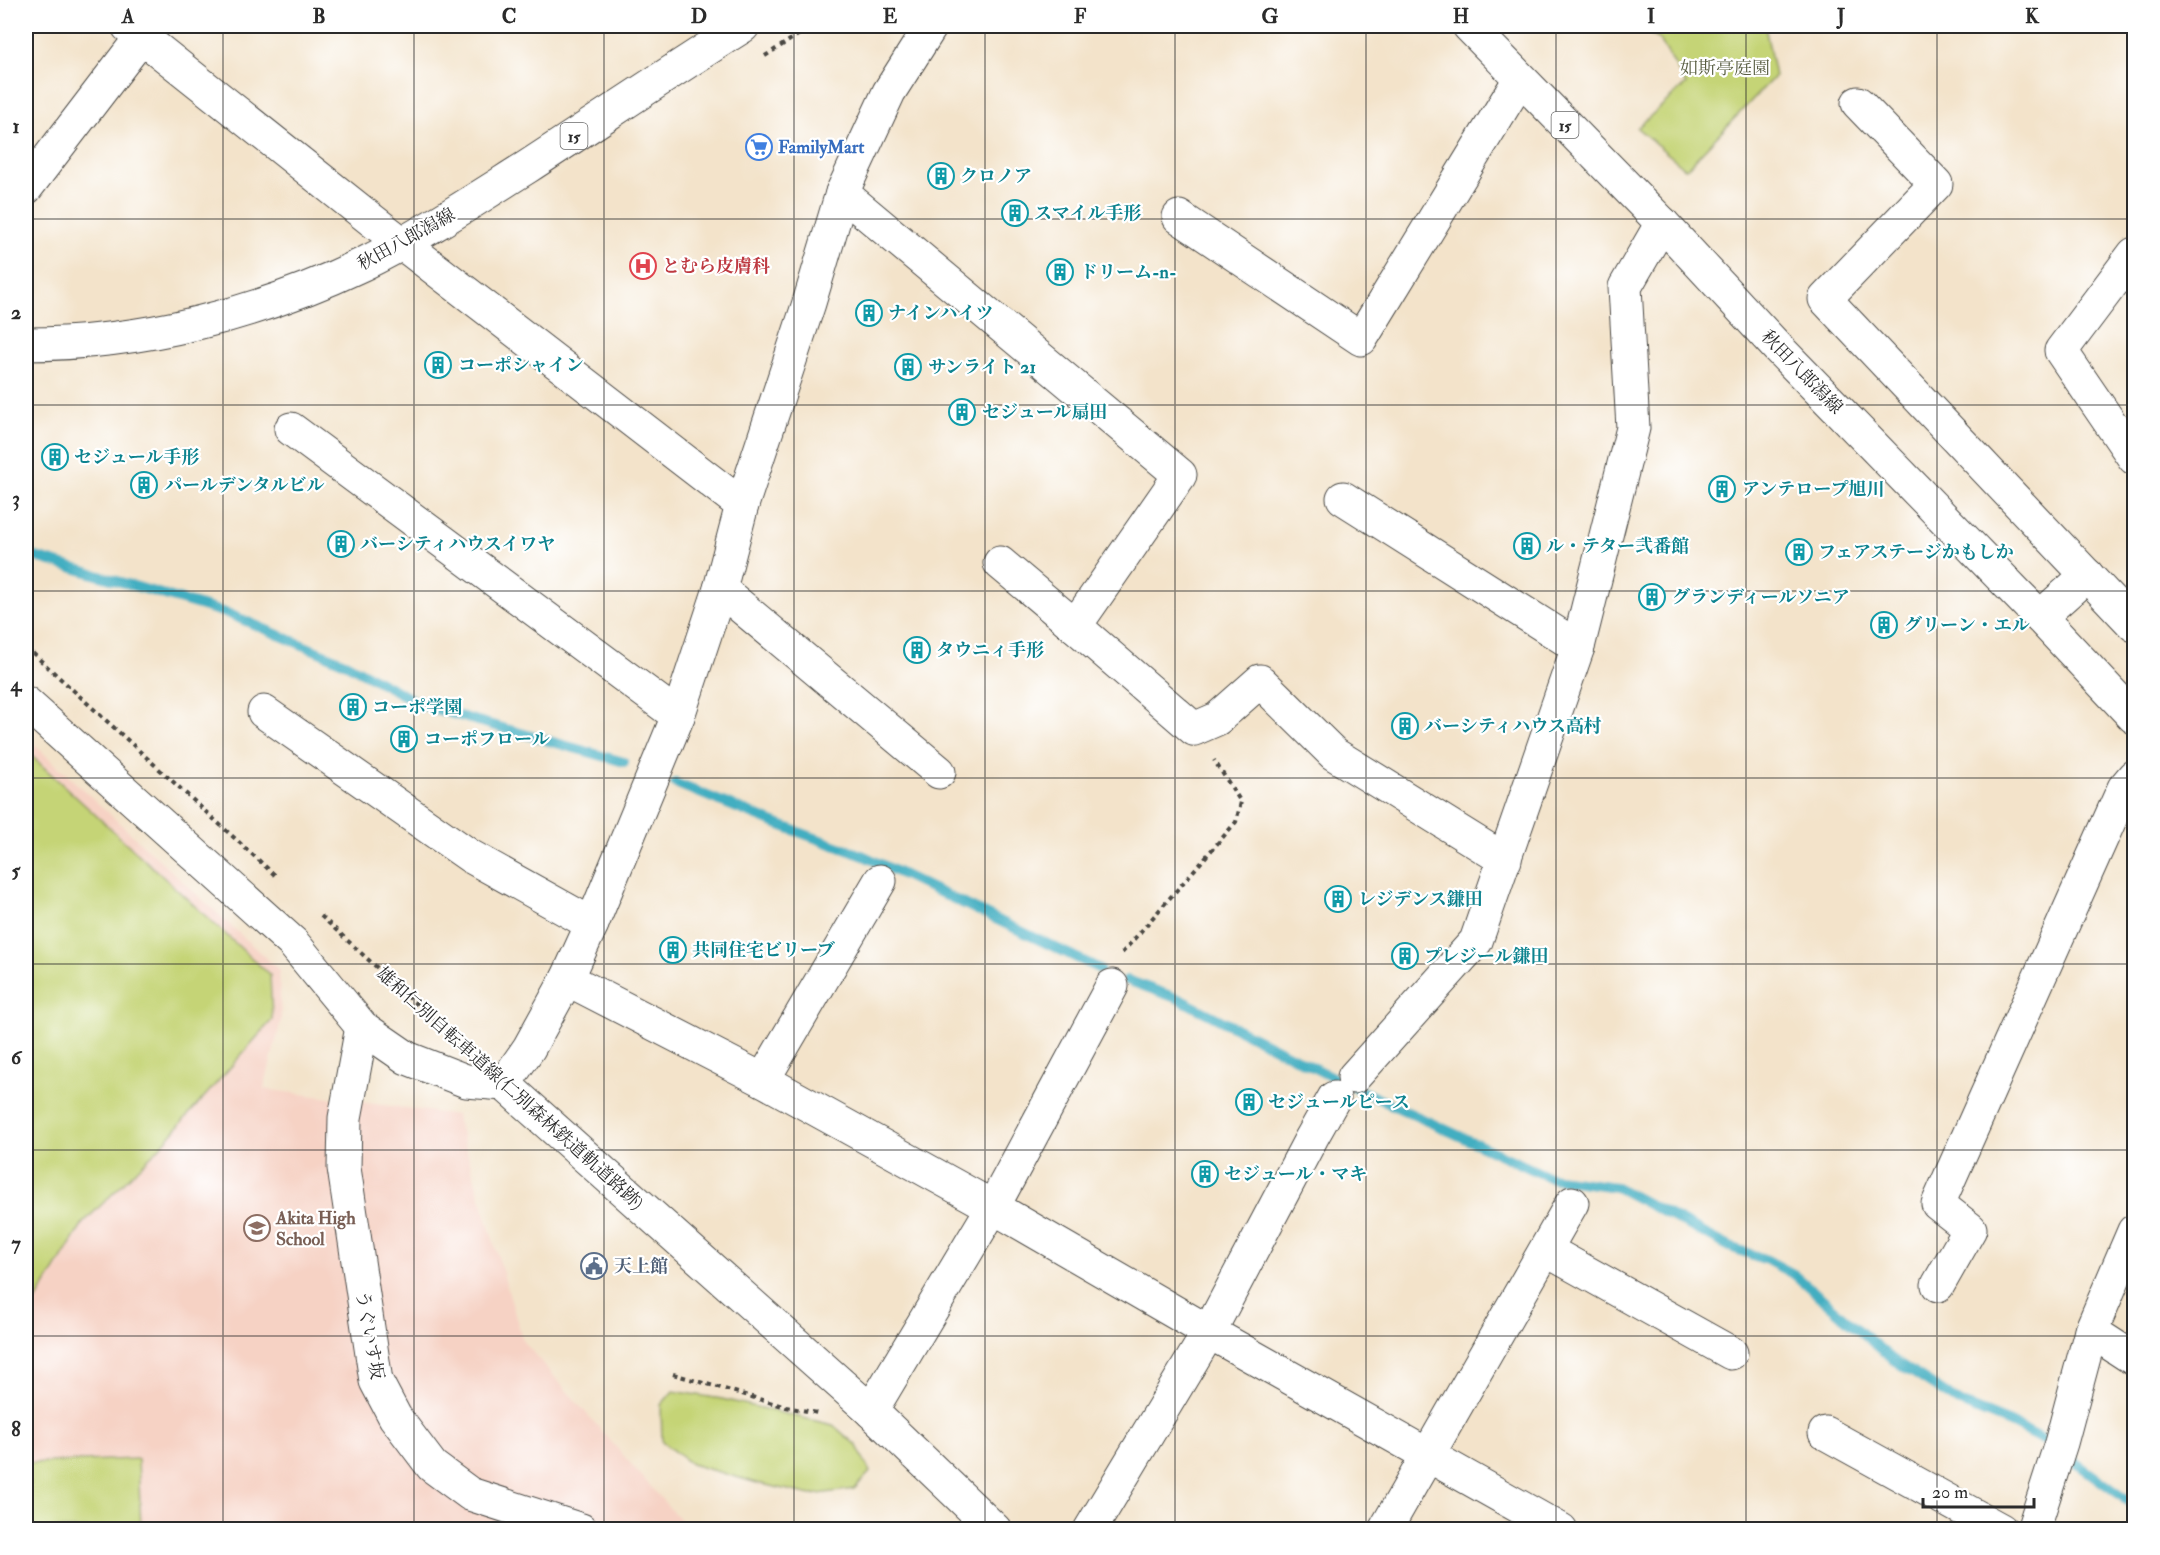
<svg xmlns="http://www.w3.org/2000/svg" width="2160" height="1555" viewBox="0 0 2160 1555" font-family="'IM FELL Double Pica','Noto Serif JP',serif">
  <style>
    .built { fill: #f6d2c4 }
    .green { fill: #c5d476; stroke: #788050; stroke-width: 1.5 }
    .lines { fill: none; stroke-linecap: round; stroke-linejoin: round }
    .stream { stroke: #43aec1; stroke-width: 10 }
    .street-casing { stroke: #494743; stroke-width: 35 }
    .secondary-casing { stroke: #494743; stroke-width: 35 }
    .primary-casing { stroke: #494743; stroke-width: 35 }
    .path { stroke: #494743; stroke-width: 4; stroke-dasharray: 4.5 4.5; stroke-linecap: butt }
    .street { stroke: #fff; stroke-width: 33 }
    .secondary { stroke: #fff; stroke-width: 33 }
    .primary { stroke: #fff; stroke-width: 33 }
    .grid { fill: none; stroke: #2b2b2b; stroke-width: 1.5; stroke-opacity: 0.55 }
    .labels { text-anchor: middle; stroke-width: 4.5; stroke-linejoin: round; paint-order: stroke }
    .shield { fill: #fff; stroke: #6b6b6b; stroke-width: 1.5 }
    .shield-label { font-size: 16px; font-weight: bold; fill: #2b2b2b }
    .park-label { font-size: 18px; fill: #595e42; stroke: #fff }
    .shop-label { font-size: 18px; font-weight: bold; fill: #366cbe; stroke: #fff; text-anchor: start }
    .culture-label { font-size: 18px; font-weight: bold; fill: #0d838f; stroke: #fff; text-anchor: start }
    .street-label { font-size: 18px; fill: #2b2b2b; stroke: #fff }
    .health-label { font-size: 18px; font-weight: bold; fill: #be3a42; stroke: #fff; text-anchor: start }
    .education-label { font-size: 18px; font-weight: bold; fill: #785e54; stroke: #fff; text-anchor: start }
    .service-label { font-size: 18px; font-weight: bold; fill: #4e5e75; stroke: #fff; text-anchor: start }
    .neatline { fill: none; stroke: #2b2b2b; stroke-width: 2 }
    .grid-label { font-size: 20px; text-anchor: middle; font-weight: bold; fill: #2b2b2b }
  </style>
  <rect width="100%" height="100%" fill="#fff"/>
  <filter id="ink" filterUnits="userSpaceOnUse"><feTurbulence type="fractalNoise" baseFrequency=".0167" numOctaves="2"/><feDisplacementMap in="SourceGraphic" scale="12" xChannelSelector="R" yChannelSelector="G"/><feConvolveMatrix kernelMatrix="1 2 1 2 8 2 1 2 1" color-interpolation-filters="sRGB"/></filter>
  <filter id="wash" filterUnits="userSpaceOnUse"><feTurbulence type="fractalNoise" baseFrequency=".008" numOctaves="4" result="noise"/><feDisplacementMap in="SourceGraphic" scale="24" xChannelSelector="R" yChannelSelector="G"/><feGaussianBlur stdDeviation="1.35" result="paint"/><feColorMatrix in="noise" values="0 0 0 0 0 0 0 0 0 0 0 0 0 0 0 0 0 1.4 0 .05"/><feComposite in="paint" operator="in"/></filter>
  <g filter="url(#wash)">
    <rect width="100%" height="100%" fill="#f3e3ca"/>
    <polygon class="built" points="26,737 279,970 281,1020 264,1089 456,1115 523,1341 688,1529 26,1529"/>
    <g class="green">
      <polygon points="1637,26 1765,26 1775,76 1686,169 1637,128 1686,84 1660,40"/>
      <polygon points="26,751 270,975 272,1020 162,1145 83,1223 26,1317"/>
      <polygon points="673,1391 722,1399 833,1425 857,1446 870,1472 854,1489 811,1495 757,1483 691,1464 662,1442 661,1405"/>
      <polygon points="138,1459 141,1529 26,1529 26,1463"/>
    </g>
    <g class="lines">
      <g class="stream">
        <polyline points="26,554 229,614 345,663 424,706 624,762"/>
        <polyline points="675,783 777,824 864,856 1100,969"/>
        <polyline points="1127,980 1179,999 1340,1081 1551,1178 1616,1187 1730,1247 1767,1260 1795,1275 1892,1359 1960,1403 2010,1423 2043,1440"/>
        <polyline points="2072,1460 2134,1505"/>
      </g>
    </g>
  </g>
  <g filter="url(#ink)">
    <g class="lines">
      <defs>
        <g id="street">
          <polyline points="128,26 373,221 742,505"/>
          <polyline points="931,26 889,92 842,193 809,303 742,505 720,589 678,716 592,924 567,979 529,1048 504,1084 871,1411 995,1530"/>
          <polyline points="1858,103 1936,184 1825,299 2134,625"/>
          <polyline points="26,188 150,26"/>
          <polyline points="842,193 1180,475 1075,626 1194,729 1217,719 1260,681 1334,754 1505,860"/>
          <polyline points="1179,217 1361,339 1520,79"/>
          <polyline points="2134,254 2061,351 2134,458"/>
          <polyline points="291,429 678,716"/>
          <polyline points="1343,498 1578,647"/>
          <polyline points="1000,563 1075,626"/>
          <polyline points="720,589 939,772"/>
          <polyline points="2040,617 2087,575"/>
          <polyline points="264,712 470,856 592,924"/>
          <polyline points="567,979 763,1080 993,1207 1209,1332 1561,1530"/>
          <polyline points="362,1027 345,1118 344,1168 376,1381 395,1417 432,1466 470,1494 581,1530"/>
          <polyline points="1354,1077 1476,941 1578,647 1633,428 1625,287 1662,223"/>
          <polyline points="763,1080 880,881"/>
          <polyline points="1546,1250 1731,1353"/>
          <polyline points="1938,1285 1970,1229 1938,1204 2124,788 2134,776"/>
          <polyline points="2091,1331 2134,1359"/>
          <polyline points="871,1411 993,1207 1112,986"/>
          <polyline points="1825,1433 2001,1530"/>
          <polyline points="1090,1530 1209,1332 1312,1137 1334,1098"/>
          <polyline points="1385,1530 1572,1203"/>
          <polyline points="2033,1530 2061,1443 2091,1331 2134,1231"/>
        </g>
        <polyline id="secondary" points="26,703 293,943 362,1027 407,1058 466,1081 504,1084"/>
        <g id="primary">
          <polyline points="1469,26 1662,223 1778,348 2040,617 2134,717"/>
          <path d="M 26,344 C 140,344 259,314 363,264 C 420,236 473,201 527,167 C 599,120 670,72 743,26"/>
        </g>
      </defs>
      <use href="#street" class="street-casing"/>
      <use href="#secondary" class="secondary-casing"/>
      <use href="#primary" class="primary-casing"/>
      <g class="path">
        <polyline points="765,56 812,26"/>
        <polyline points="26,647 277,877"/>
        <polyline points="321,916 450,1035"/>
        <polyline points="1122,953 1236,822 1241,802 1214,760"/>
        <polyline points="673,1374 786,1407 818,1413"/>
      </g>
      <use href="#street" class="street"/>
      <use href="#secondary" class="secondary"/>
      <use href="#primary" class="primary"/>
    </g>
  </g>
  <path class="grid" d="M 223,26 L 223,1530M 414,26 L 414,1530M 604,26 L 604,1530M 794,26 L 794,1530M 985,26 L 985,1530M 1175,26 L 1175,1530M 1366,26 L 1366,1530M 1556,26 L 1556,1530M 1746,26 L 1746,1530M 1937,26 L 1937,1530M 26,219 L 2134,219M 26,405 L 2134,405M 26,591 L 2134,591M 26,778 L 2134,778M 26,964 L 2134,964M 26,1150 L 2134,1150M 26,1336 L 2134,1336"/>
  <defs>
    <symbol id="supermarket-ring" viewBox="-11 -11 22 22"><circle r="9.5" fill="#fff" stroke="#3f7fe0" stroke-width="1.5"/><path d="M-6-5.5h2.5l.6 2H6L4.5 2H-2.5L-4.4-4H-6ZM-1.5 3.2a1.3 1.3 0 1 0 .1 0ZM3 3.2a1.3 1.3 0 1 0 .1 0Z" fill="#3f7fe0"/></symbol>
    <symbol id="building-ring" viewBox="-11 -11 22 22"><circle r="9.5" fill="#fff" stroke="#0f9aa8" stroke-width="1.5"/><path d="M-4-6H4V6H1V3H-1V6H-4ZM-2.5-4.3h1.7v1.8h-1.7ZM.8-4.3h1.7v1.8H.8ZM-2.5-1h1.7V.8h-1.7ZM.8-1h1.7V.8H.8Z" fill="#0f9aa8"/></symbol>
    <symbol id="hospital-ring" viewBox="-11 -11 22 22"><circle r="9.5" fill="#fff" stroke="#e0444e" stroke-width="1.5"/><path d="M-5-5h3v3.5h4V-5h3V5h-3V1.5h-4V5h-3Z" fill="#e0444e"/></symbol>
    <symbol id="school-ring" viewBox="-11 -11 22 22"><circle r="9.5" fill="#fff" stroke="#8d6e63" stroke-width="1.5"/><path d="M0-5L7-2L0 1L-7-2ZM-4 1L0 2.5L4 1V4Q0 6-4 4Z" fill="#8d6e63"/></symbol>
    <symbol id="civic-ring" viewBox="-11 -11 22 22"><circle r="9.5" fill="#fff" stroke="#5c6f8a" stroke-width="1.5"/><path d="M-.6-6.5H3V-4.5H.6V-3L4-1V1h2V6H-6V1h2V-1L-.6-3ZM-1.2 2.5V6h2.4V2.5Z" fill="#5c6f8a"/></symbol>
  </defs>
  <g fill-rule="evenodd">
    <use href="#supermarket-ring" x="744" y="132" width="30" height="30"/>
    <use href="#building-ring" x="926" y="161" width="30" height="30"/>
    <use href="#building-ring" x="1000" y="198" width="30" height="30"/>
    <use href="#hospital-ring" x="628" y="251" width="30" height="30"/>
    <use href="#building-ring" x="1045" y="257" width="30" height="30"/>
    <use href="#building-ring" x="854" y="298" width="30" height="30"/>
    <use href="#building-ring" x="423" y="350" width="30" height="30"/>
    <use href="#building-ring" x="893" y="352" width="30" height="30"/>
    <use href="#building-ring" x="947" y="397" width="30" height="30"/>
    <use href="#building-ring" x="40" y="442" width="30" height="30"/>
    <use href="#building-ring" x="129" y="470" width="30" height="30"/>
    <use href="#building-ring" x="1707" y="474" width="30" height="30"/>
    <use href="#building-ring" x="326" y="529" width="30" height="30"/>
    <use href="#building-ring" x="1512" y="531" width="30" height="30"/>
    <use href="#building-ring" x="1784" y="537" width="30" height="30"/>
    <use href="#building-ring" x="1637" y="582" width="30" height="30"/>
    <use href="#building-ring" x="1869" y="610" width="30" height="30"/>
    <use href="#building-ring" x="902" y="635" width="30" height="30"/>
    <use href="#building-ring" x="338" y="692" width="30" height="30"/>
    <use href="#building-ring" x="1390" y="711" width="30" height="30"/>
    <use href="#building-ring" x="389" y="724" width="30" height="30"/>
    <use href="#building-ring" x="1323" y="884" width="30" height="30"/>
    <use href="#building-ring" x="658" y="935" width="30" height="30"/>
    <use href="#building-ring" x="1390" y="941" width="30" height="30"/>
    <use href="#building-ring" x="1234" y="1087" width="30" height="30"/>
    <use href="#building-ring" x="1190" y="1159" width="30" height="30"/>
    <use href="#school-ring" x="242" y="1213" width="30" height="30"/>
    <use href="#civic-ring" x="579" y="1251" width="30" height="30"/>
  </g>
  <g class="labels">
    <g class="shield">
      <rect x="1551.5" y="112" width="27" height="26" rx="4.5"/>
      <rect x="560.5" y="123" width="27" height="26" rx="4.5"/>
    </g>
    <g class="shield-label">
      <text x="1565" y="131">15</text>
      <text x="574" y="142">15</text>
    </g>
    <g class="park-label">
      <text x="1725" y="74">如斯亭庭園</text>
    </g>
    <g class="shop-label">
      <text x="778" y="153">FamilyMart</text>
    </g>
    <g class="culture-label">
      <text x="960" y="182">クロノア</text>
      <text x="1034" y="219">スマイル手形</text>
      <text x="1080" y="278">ドリーム-n-</text>
      <text x="888" y="319">ナインハイツ</text>
      <text x="458" y="371">コーポシャイン</text>
      <text x="928" y="373">サンライト 21</text>
      <text x="982" y="418">セジュール扇田</text>
      <text x="74" y="463">セジュール手形</text>
      <text x="164" y="491">パールデンタルビル</text>
      <text x="1742" y="495">アンテロープ旭川</text>
      <text x="360" y="550">バーシティハウスイワヤ</text>
      <text x="1546" y="552">ル・テター弐番館</text>
      <text x="1818" y="558">フェアステージかもしか</text>
      <text x="1672" y="603">グランディールソニア</text>
      <text x="1904" y="631">グリーン・エル</text>
      <text x="936" y="656">タウニィ手形</text>
      <text x="372" y="713">コーポ学園</text>
      <text x="1424" y="732">バーシティハウス高村</text>
      <text x="424" y="745">コーポフロール</text>
      <text x="1358" y="905">レジデンス鎌田</text>
      <text x="692" y="956">共同住宅ビリーブ</text>
      <text x="1424" y="962">プレジール鎌田</text>
      <text x="1268" y="1108">セジュールピース</text>
      <text x="1224" y="1180">セジュール・マキ</text>
    </g>
    <g class="street-label">
      <text transform="translate(406 239) rotate(-29)" y="6">秋田八郎潟線</text>
      <text transform="translate(1802 372) rotate(46)" y="6">秋田八郎潟線</text>
      <text transform="translate(510 1088) rotate(42)" y="6">雄和仁別自転車道線(仁別森林鉄道軌道路跡)</text>
      <text transform="translate(370 1335) rotate(80)" y="6">うぐいす坂</text>
    </g>
    <g class="health-label">
      <text x="662" y="272">とむら皮膚科</text>
    </g>
    <g class="education-label">
      <text x="276" y="1224">Akita High<tspan x="276" dy="21">School</tspan></text>
    </g>
    <g class="service-label">
      <text x="614" y="1272">天上館</text>
    </g>
  </g>
  <rect width="2160" height="1555" fill="none" stroke="#fff" stroke-width="66"/>
  <path d="M1923 1498v9h111v-9" fill="none" stroke="#2b2b2b" stroke-width="3"/>
  <text x="1932" y="1498" font-size="18" fill="#2b2b2b" stroke="#ffffff" stroke-width="4.5" paint-order="stroke">20 m</text>
  <rect x="33" y="33" width="2094" height="1489" class="neatline"/>
  <g class="grid-label">
    <text x="128" y="23">A</text>
    <text x="319" y="23">B</text>
    <text x="509" y="23">C</text>
    <text x="699" y="23">D</text>
    <text x="890" y="23">E</text>
    <text x="1080" y="23">F</text>
    <text x="1270" y="23">G</text>
    <text x="1461" y="23">H</text>
    <text x="1651" y="23">I</text>
    <text x="1841" y="23">J</text>
    <text x="2032" y="23">K</text>
    <text x="16" y="133">1</text>
    <text x="16" y="319">2</text>
    <text x="16" y="505">3</text>
    <text x="16" y="691">4</text>
    <text x="16" y="877">5</text>
    <text x="16" y="1064">6</text>
    <text x="16" y="1250">7</text>
    <text x="16" y="1436">8</text>
  </g>
</svg>
